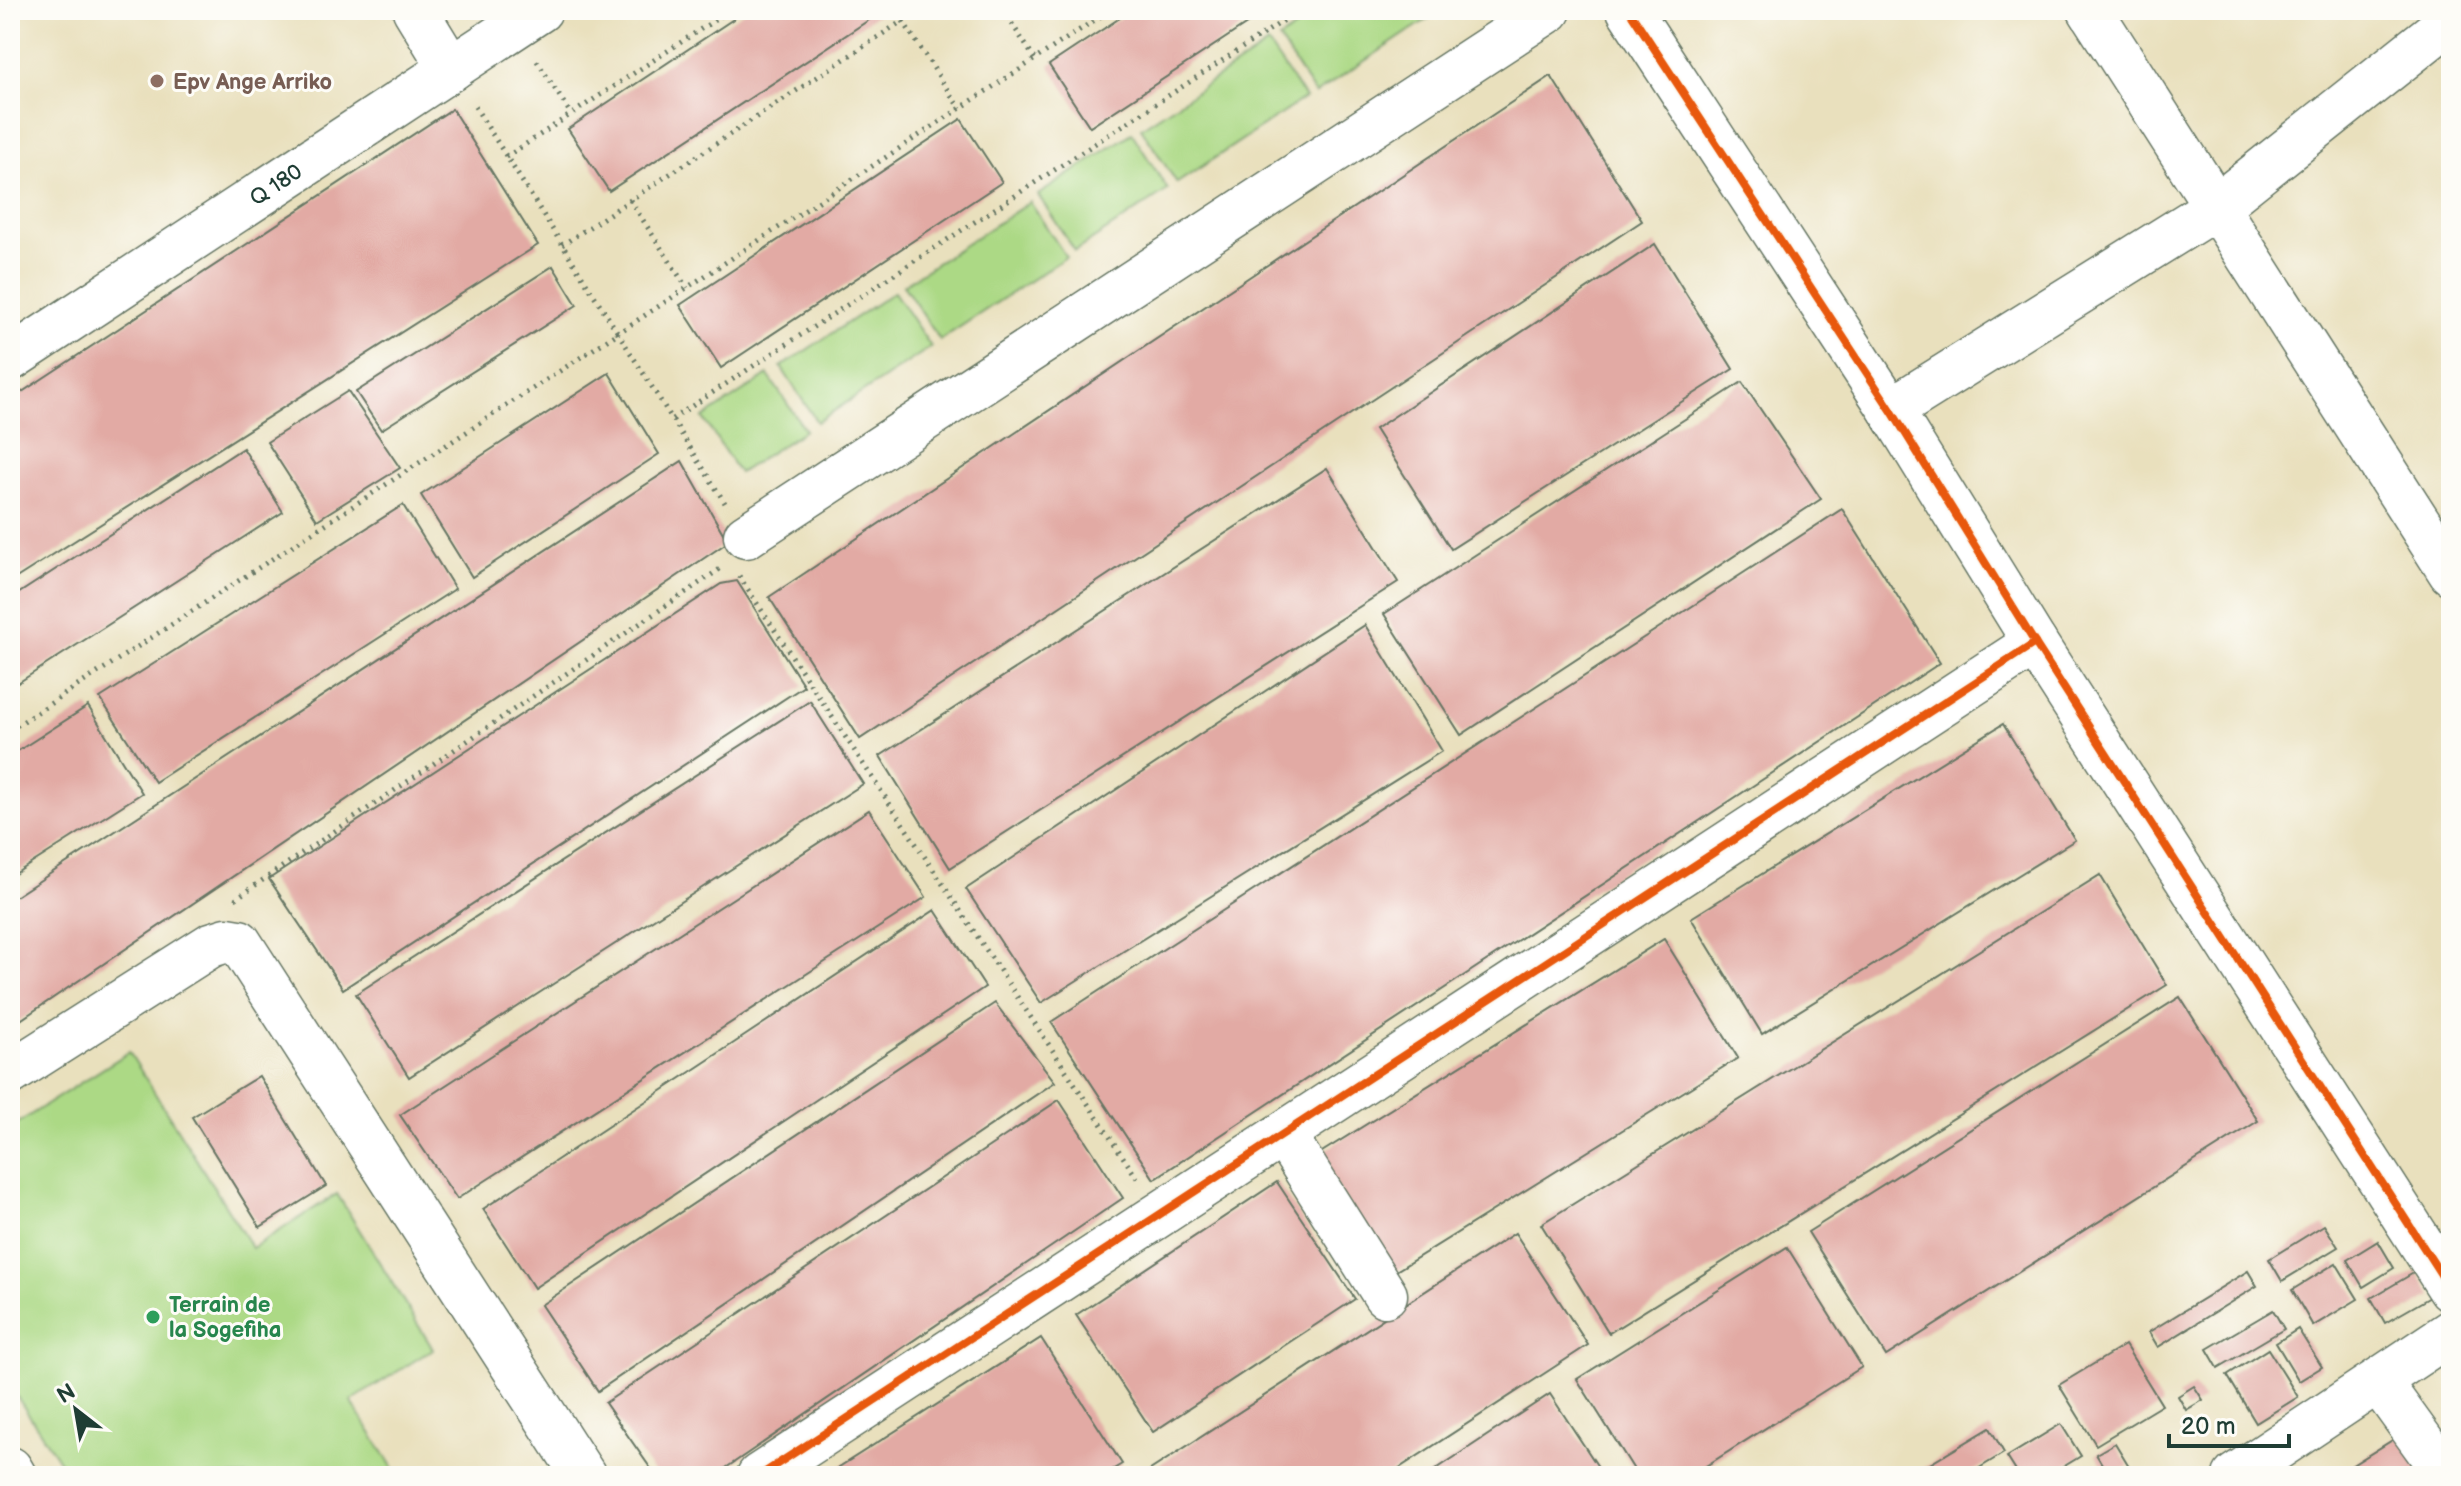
<svg xmlns="http://www.w3.org/2000/svg" width="2461" height="1486" viewBox="0 0 2461 1486" font-family="'Balsamiq Sans',sans-serif">
  <style>
    .green { fill: #acd985; stroke: #668b5c; stroke-width: 2 }
    .building { fill: #e2aaa4 }
    .lines { fill: none; stroke-linecap: round; stroke-linejoin: round }
    .minor-casing { stroke: #667664; stroke-width: 47 }
    .path { stroke: #667664; stroke-width: 5; stroke-dasharray: 2 6; stroke-linecap: butt }
    .minor { stroke: #fff; stroke-width: 44 }
    .cycleway-casing { stroke: #fdfcf7; stroke-width: 13 }
    .cycleway { stroke: #e8590c; stroke-width: 8 }
    .education-dot { fill: #8d6e63; stroke: #fdfcf7; stroke-width: 3 }
    .leisure-dot { fill: #2e9e5b; stroke: #fdfcf7; stroke-width: 3 }
    .labels { text-anchor: middle; stroke-width: 6; stroke-linejoin: round; paint-order: stroke }
    .education-label { font-size: 22px; font-weight: bold; fill: #785e54; stroke: #fdfcf7; text-anchor: start }
    .street-label { font-size: 22px; fill: #1f3d34; stroke: #fdfcf7 }
    .leisure-label { font-size: 22px; font-weight: bold; fill: #27864d; stroke: #fdfcf7; text-anchor: start }
  </style>
  <rect width="100%" height="100%" fill="#fdfcf7"/>
  <filter id="ink" filterUnits="userSpaceOnUse"><feTurbulence type="fractalNoise" baseFrequency=".0125" numOctaves="2"/><feDisplacementMap in="SourceGraphic" scale="16" xChannelSelector="R" yChannelSelector="G"/><feConvolveMatrix kernelMatrix="1 2 1 2 8 2 1 2 1" color-interpolation-filters="sRGB"/></filter>
  <filter id="wash" filterUnits="userSpaceOnUse"><feTurbulence type="fractalNoise" baseFrequency=".006" numOctaves="4" result="noise"/><feDisplacementMap in="SourceGraphic" scale="32" xChannelSelector="R" yChannelSelector="G"/><feGaussianBlur stdDeviation="1.8" result="paint"/><feColorMatrix in="noise" values="0 0 0 0 0 0 0 0 0 0 0 0 0 0 0 0 0 1.4 0 .05"/><feComposite in="paint" operator="in"/></filter>
  <g filter="url(#wash)">
    <rect width="100%" height="100%" fill="#e9e0bd"/>
    <g class="green">
      <polygon points="1322,10 1423,10 1429,18 1315,94 1279,39"/>
      <polygon points="1268,44 1305,98 1177,183 1141,128"/>
      <polygon points="1132,133 1168,190 1075,251 1038,195"/>
      <polygon points="1030,202 1066,257 940,340 903,285"/>
      <polygon points="894,292 931,347 817,422 781,367"/>
      <polygon points="768,375 805,430 739,473 703,418"/>
      <polygon points="129,1052 252,1248 337,1194 433,1349 351,1401 398,1476 69,1476 10,1386 10,1128"/>
    </g>
    <g id="blocks">
      <g class="building">
        <polygon points="747,10 884,10 609,191 568,129"/>
        <polygon points="1132,10 1268,10 1090,127 1049,65"/>
        <polygon points="1551,76 1642,221 860,739 769,597"/>
        <polygon points="452,109 538,245 10,582 10,400"/>
        <polygon points="961,119 1002,182 721,368 680,305"/>
        <polygon points="1655,244 1733,369 1451,549 1375,429"/>
        <polygon points="553,266 577,305 381,430 356,392"/>
        <polygon points="609,373 659,454 472,577 421,495"/>
        <polygon points="1742,382 1821,499 1461,735 1384,614"/>
        <polygon points="348,391 400,468 317,520 267,442"/>
        <polygon points="243,448 283,512 10,688 10,599"/>
        <polygon points="682,461 728,542 10,1027 10,900"/>
        <polygon points="1327,468 1398,582 950,868 880,756"/>
        <polygon points="403,505 455,589 155,782 100,698"/>
        <polygon points="1842,509 1940,663 1154,1179 1051,1022"/>
        <polygon points="737,581 804,686 343,989 269,879 721,584"/>
        <polygon points="1365,625 1442,751 1041,1003 966,889"/>
        <polygon points="810,701 863,784 409,1077 356,994"/>
        <polygon points="88,706 142,793 10,877 10,756"/>
        <polygon points="2003,724 2075,840 1762,1034 1691,918"/>
        <polygon points="869,810 926,897 457,1199 400,1115"/>
        <polygon points="2100,875 2167,985 1609,1333 1541,1224"/>
        <polygon points="935,910 985,987 534,1288 483,1209"/>
        <polygon points="1664,939 1738,1058 1391,1274 1317,1155"/>
        <polygon points="2180,997 2258,1121 1886,1356 1808,1232"/>
        <polygon points="995,1003 1055,1082 598,1391 541,1305"/>
        <polygon points="259,1076 326,1186 260,1227 192,1117"/>
        <polygon points="1059,1100 1123,1198 714,1476 656,1476 605,1403"/>
        <polygon points="1277,1182 1355,1299 1153,1432 1076,1315"/>
        <polygon points="2324,1225 2338,1247 2282,1281 2269,1259"/>
        <polygon points="1515,1233 1588,1345 1387,1476 1141,1476"/>
        <polygon points="2378,1241 2394,1268 2363,1287 2347,1260"/>
        <polygon points="1787,1247 1862,1367 1690,1476 1638,1476 1577,1379"/>
        <polygon points="2336,1263 2358,1299 2313,1326 2292,1290"/>
        <polygon points="2248,1271 2257,1286 2158,1347 2149,1332"/>
        <polygon points="2417,1271 2432,1296 2385,1323 2371,1298"/>
        <polygon points="2273,1310 2284,1329 2218,1368 2207,1349"/>
        <polygon points="2298,1329 2322,1367 2299,1381 2276,1343"/>
        <polygon points="1041,1338 1122,1464 1102,1476 825,1476"/>
        <polygon points="2125,1345 2162,1405 2096,1445 2059,1385"/>
        <polygon points="2268,1349 2298,1397 2256,1423 2227,1375"/>
        <polygon points="2194,1386 2203,1400 2186,1410 2178,1396"/>
        <polygon points="1550,1394 1604,1476 1426,1476"/>
        <polygon points="2061,1424 2081,1456 2048,1476 2019,1476 2007,1457"/>
        <polygon points="1990,1428 2004,1453 1966,1476 1910,1476"/>
        <polygon points="2399,1436 2421,1472 2416,1476 2335,1476"/>
        <polygon points="2115,1443 2129,1466 2109,1476 2096,1454"/>
      </g>
    </g>
  </g>
  <g filter="url(#ink)">
    <use href="#blocks" fill-opacity="0" stroke="#667664" stroke-width="2"/>
    <g class="lines">
      <defs>
        <g id="minor">
          <polyline points="415,10 451,69"/>
          <polyline points="1629,10 1891,410 2035,643 2451,1290"/>
          <polyline points="2090,10 2451,573"/>
          <path id="s1" d="M 10,359 L 540,10"/>
          <polyline points="1891,410 2216,207 2451,20"/>
          <polyline points="746,536 1549,10"/>
          <polyline points="10,1073 211,945 227,940 239,942 584,1476"/>
          <polyline points="1284,1135 1385,1295"/>
          <polyline points="2379,1382 2447,1476"/>
          <polyline points="10,1469 14,1476"/>
          <polyline points="759,1476 2035,643"/>
          <polyline points="2235,1476 2451,1332"/>
        </g>
      </defs>
      <use href="#minor" class="minor-casing"/>
      <g class="path">
        <polyline points="1003,10 1035,59"/>
        <polyline points="903,21 960,109"/>
        <polyline points="537,61 571,114"/>
        <polyline points="506,157 730,10"/>
        <polyline points="630,200 687,288"/>
        <polyline points="562,245 919,10"/>
        <polyline points="672,419 1300,10"/>
        <polyline points="725,503 618,333 1110,10"/>
        <polyline points="739,576 1137,1178"/>
        <polyline points="10,730 618,333 472,102"/>
        <polyline points="235,899 723,567"/>
      </g>
      <use href="#minor" class="minor"/>
      <defs>
        <g id="cycleway">
          <polyline points="1629,10 1891,410 2035,643 2451,1290"/>
          <polyline points="759,1476 2035,643"/>
        </g>
      </defs>
      <use href="#cycleway" class="cycleway-casing"/>
      <use href="#cycleway" class="cycleway"/>
    </g>
  </g>
  <circle class="education-dot" cx="157" cy="81" r="8"/>
  <circle class="leisure-dot" cx="153" cy="1317" r="8"/>
  <g class="labels">
    <g class="education-label">
      <text x="173" y="89">Epv Ange Arriko</text>
    </g>
    <g class="street-label">
      <text dy="8" stroke="none"><textPath href="#s1" startOffset="318">Q 180</textPath></text>
    </g>
    <g class="leisure-label">
      <text x="169" y="1312">Terrain de<tspan x="169" dy="25">la Sogefiha</tspan></text>
    </g>
  </g>
  <rect width="2461" height="1486" fill="none" stroke="#fdfcf7" stroke-width="40"/>
  <g transform="translate(76 1410) rotate(329)" stroke="#fdfcf7" stroke-width="6" paint-order="stroke">
  <path d="M0-6L14 30L0 20L-14 30Z" fill="#1f3d34"/>
  <text y="-12" font-size="22" font-weight="bold" text-anchor="middle" fill="#1f3d34">N</text>
  </g>
  <path d="M2169 1434v12h120v-12" fill="none" stroke="#1f3d34" stroke-width="4"/>
  <text x="2181" y="1434" font-size="24" fill="#1f3d34" stroke="#fdfcf7" stroke-width="6" paint-order="stroke">20 m</text>
</svg>
